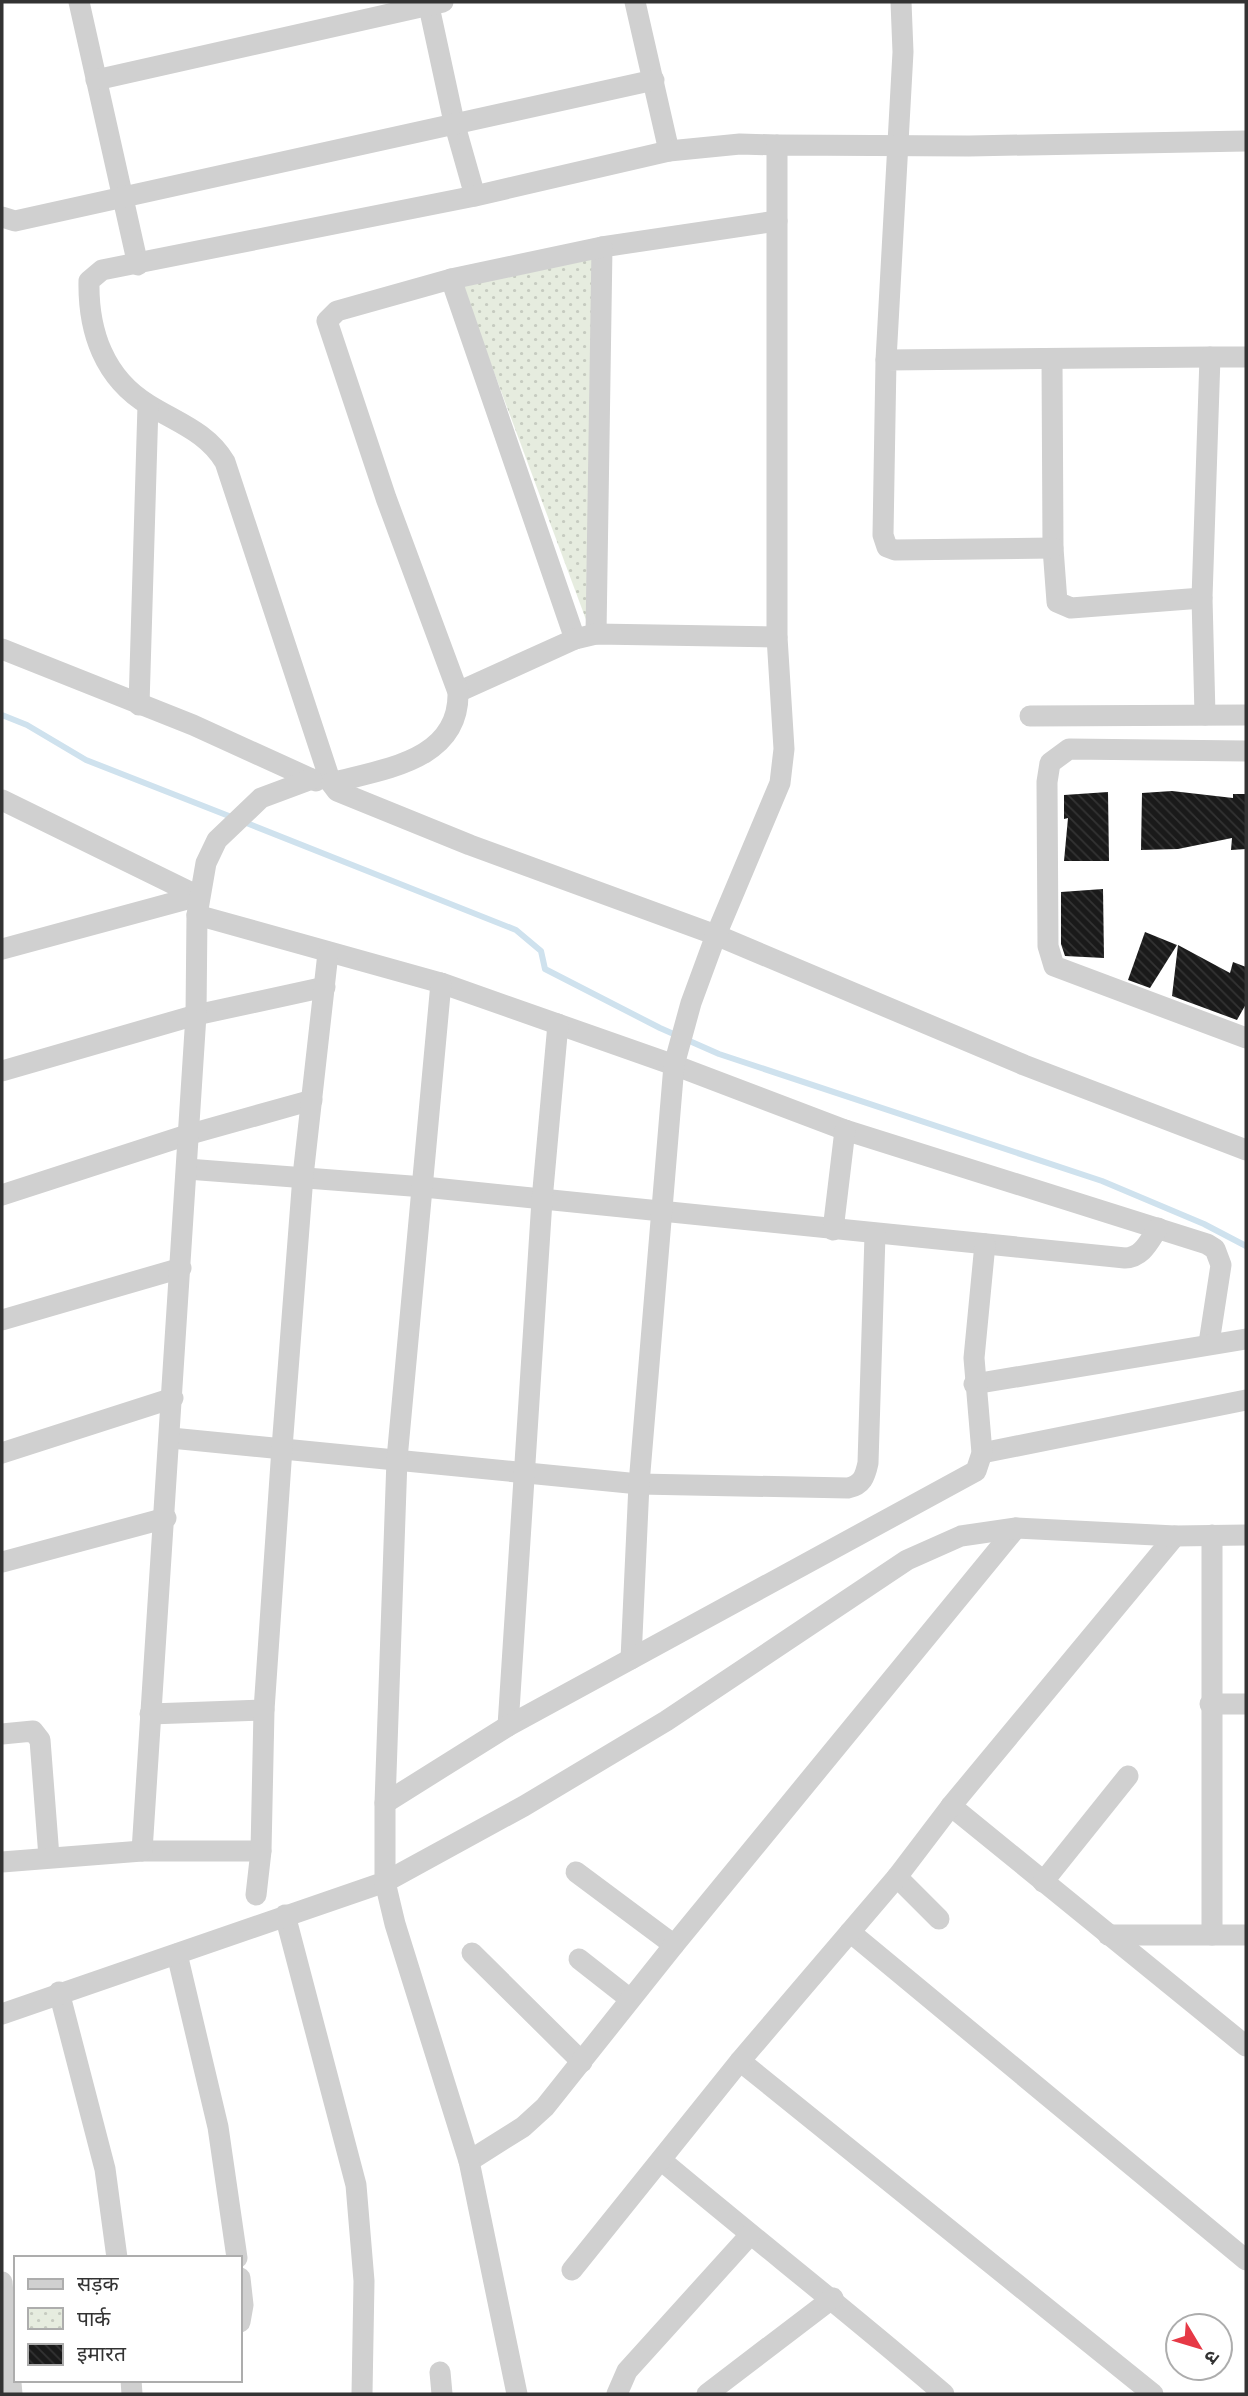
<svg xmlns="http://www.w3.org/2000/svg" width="1248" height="2396" viewBox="0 0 1248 2396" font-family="'DejaVu Sans','Noto Sans Devanagari',sans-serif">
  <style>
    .park { fill: url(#park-dots) }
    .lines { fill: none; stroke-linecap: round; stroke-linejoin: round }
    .stream { stroke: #cfe2ee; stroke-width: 6 }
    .building { fill: url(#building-back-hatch) }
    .minor { stroke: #d0d0d0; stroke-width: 21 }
  </style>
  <defs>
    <pattern id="park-dots" width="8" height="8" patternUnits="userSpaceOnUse" patternTransform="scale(1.75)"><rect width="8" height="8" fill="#e6ecdf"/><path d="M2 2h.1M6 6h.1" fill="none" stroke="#c6cbc0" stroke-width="1.8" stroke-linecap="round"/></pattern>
    <pattern id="building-back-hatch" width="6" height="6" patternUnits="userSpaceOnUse" patternTransform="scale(1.75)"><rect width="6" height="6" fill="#1a1a1a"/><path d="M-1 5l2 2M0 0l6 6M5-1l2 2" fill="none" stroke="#333"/></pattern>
  </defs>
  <rect width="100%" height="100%" fill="#fff"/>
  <polygon class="park" points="594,258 588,625 462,286"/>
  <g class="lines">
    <g class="stream">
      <polyline points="2,715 27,725 86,760 234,818"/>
      <polyline points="244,822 516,930 541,951 545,969 660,1028 719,1054 1102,1181 1204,1224 1246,1246"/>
    </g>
  </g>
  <g class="building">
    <polygon points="1172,791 1233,798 1233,794 1246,794 1246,849 1231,850 1232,838 1178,849 1141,850 1142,793"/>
    <polygon points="1108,792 1109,861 1064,861 1068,818 1064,819 1064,795"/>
    <polygon points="1103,889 1104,958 1065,956 1061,944 1061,892"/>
    <polygon points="1145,932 1177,945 1150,988 1128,980"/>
    <polygon points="1178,945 1230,973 1233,962 1246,967 1246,1004 1237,1020 1172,996"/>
  </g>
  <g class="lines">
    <g class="minor">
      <polyline points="79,2 138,265"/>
      <polyline points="428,2 454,122 475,196"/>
      <polyline points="635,2 669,151"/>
      <polyline points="96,80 443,2"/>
      <path d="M 777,145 L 740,144 L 669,151 L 475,196 L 102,270 L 89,281 C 88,331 104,378 149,405 C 178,423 207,432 225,462 L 331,783 L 337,791 L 470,845 L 716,935 L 1024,1065 L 1246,1150"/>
      <polyline points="2,217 15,221 654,80"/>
      <polyline points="451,279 575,639"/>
      <polyline points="1052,359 1053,548 1057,602 1071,608 1202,598"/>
      <polyline points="886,360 903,52 901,2"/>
      <polyline points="1053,548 895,550 887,547 883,535 886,360 1210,357"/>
      <polyline points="596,634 602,247 777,221"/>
      <polyline points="2,649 193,725 316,781"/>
      <polyline points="458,692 575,639 596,634 777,637"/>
      <polyline points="139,705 148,405"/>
      <polyline points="1205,715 1202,598 1210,357 1246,357"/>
      <polyline points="1030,716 1246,715"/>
      <polyline points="1246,751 1069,749 1050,763 1047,782 1048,946 1054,966 1246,1038"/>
      <path d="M 331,783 C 383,769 460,761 458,692 L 386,498 L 327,321 L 337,311 L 451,279 L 602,247"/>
      <polyline points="2,800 198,896"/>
      <polyline points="197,915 441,983 674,1065 845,1130 1207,1244 1215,1249 1221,1265 1209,1343"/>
      <polyline points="2,949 198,896"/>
      <polyline points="2,1071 196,1015 325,987"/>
      <path d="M 187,1169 L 424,1187 L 1125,1258 C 1143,1257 1149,1241 1158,1228"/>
      <polyline points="2,1195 187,1135 312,1100"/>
      <polyline points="833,1230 845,1130"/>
      <polyline points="2,1320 181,1268"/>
      <polyline points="974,1384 1246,1339"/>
      <path d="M 171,1438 L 639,1484 L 848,1488 C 862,1485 865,1477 868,1463 L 875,1235"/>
      <polyline points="2,1453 173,1398"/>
      <polyline points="982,1453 1246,1400"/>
      <polyline points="1212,1535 1212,1935"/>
      <polyline points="2,1562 166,1518"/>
      <polyline points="631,1659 639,1484 674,1065 691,1003 716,935 780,783 784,749 777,637 777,145 969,146 1246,141"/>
      <polyline points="1210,1704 1246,1704"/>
      <polyline points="150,1714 264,1710"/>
      <polyline points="508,1726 542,1200 558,1024"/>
      <polyline points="2,1734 33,1731 40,1740 49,1857"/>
      <polyline points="385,1803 508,1726 976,1471 982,1453 974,1358 985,1244"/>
      <polyline points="951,1806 1246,2046"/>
      <polyline points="142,1851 261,1851"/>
      <polyline points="2,1862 142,1851 196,1015 197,915 206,863 217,840 261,798 312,779"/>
      <polyline points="576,1872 674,1945"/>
      <polyline points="897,1877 939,1919"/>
      <polyline points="1043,1882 1128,1776"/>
      <polyline points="256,1895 261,1851 264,1710 282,1448 303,1176 328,953"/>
      <polyline points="285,1915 356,2185 364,2281 362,2394"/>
      <polyline points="850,1932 1246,2260"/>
      <polyline points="1108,1935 1246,1935"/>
      <polyline points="472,1953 582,2062"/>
      <polyline points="177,1954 218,2127 237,2258"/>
      <polyline points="579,1959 630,1999"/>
      <polyline points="59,1992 105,2169 117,2258"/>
      <polyline points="2,2014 385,1882 385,1803 397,1459 441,983"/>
      <polyline points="740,2061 1153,2394"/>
      <path d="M 661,2160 C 755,2239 851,2314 944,2394"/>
      <polyline points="469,2161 523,2127 545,2107 674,1945 1016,1528"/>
      <polyline points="572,2270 740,2061 897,1877 951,1806 1175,1536"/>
      <polyline points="240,2278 243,2305 240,2322"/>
      <polyline points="2,2282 12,2394"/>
      <polyline points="440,2372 442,2394"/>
      <polyline points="131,2380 132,2394"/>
      <polyline points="517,2394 469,2161 395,1924 385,1882 524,1806 666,1721 907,1560 961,1536 1016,1528 1175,1536 1246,1535"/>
      <polyline points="617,2394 627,2371 750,2235"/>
      <polyline points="707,2394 833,2298"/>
    </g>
  </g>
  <rect width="1248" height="2396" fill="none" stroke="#333333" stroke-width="7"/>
  <rect x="14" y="2256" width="228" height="126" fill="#ffffff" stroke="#adadad" stroke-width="2"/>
  <rect x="28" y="2279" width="35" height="10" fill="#d0d0d0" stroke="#adadad" stroke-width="2"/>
  <text x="77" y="2291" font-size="21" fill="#333333">सड़क</text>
  <rect x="28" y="2308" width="35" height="21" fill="url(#park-dots)" stroke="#adadad" stroke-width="2"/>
  <text x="77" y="2326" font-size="21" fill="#333333">पार्क</text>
  <rect x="28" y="2344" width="35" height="21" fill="url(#building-back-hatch)" stroke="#adadad" stroke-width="2"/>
  <text x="77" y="2361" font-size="21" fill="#333333">इमारत</text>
  <g transform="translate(1199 2347) rotate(128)"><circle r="33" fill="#ffffff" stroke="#adadad" stroke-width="2"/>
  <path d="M0-5L12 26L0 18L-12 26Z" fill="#e63946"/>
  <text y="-10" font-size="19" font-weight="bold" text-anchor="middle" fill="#333333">उ</text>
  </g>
</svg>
